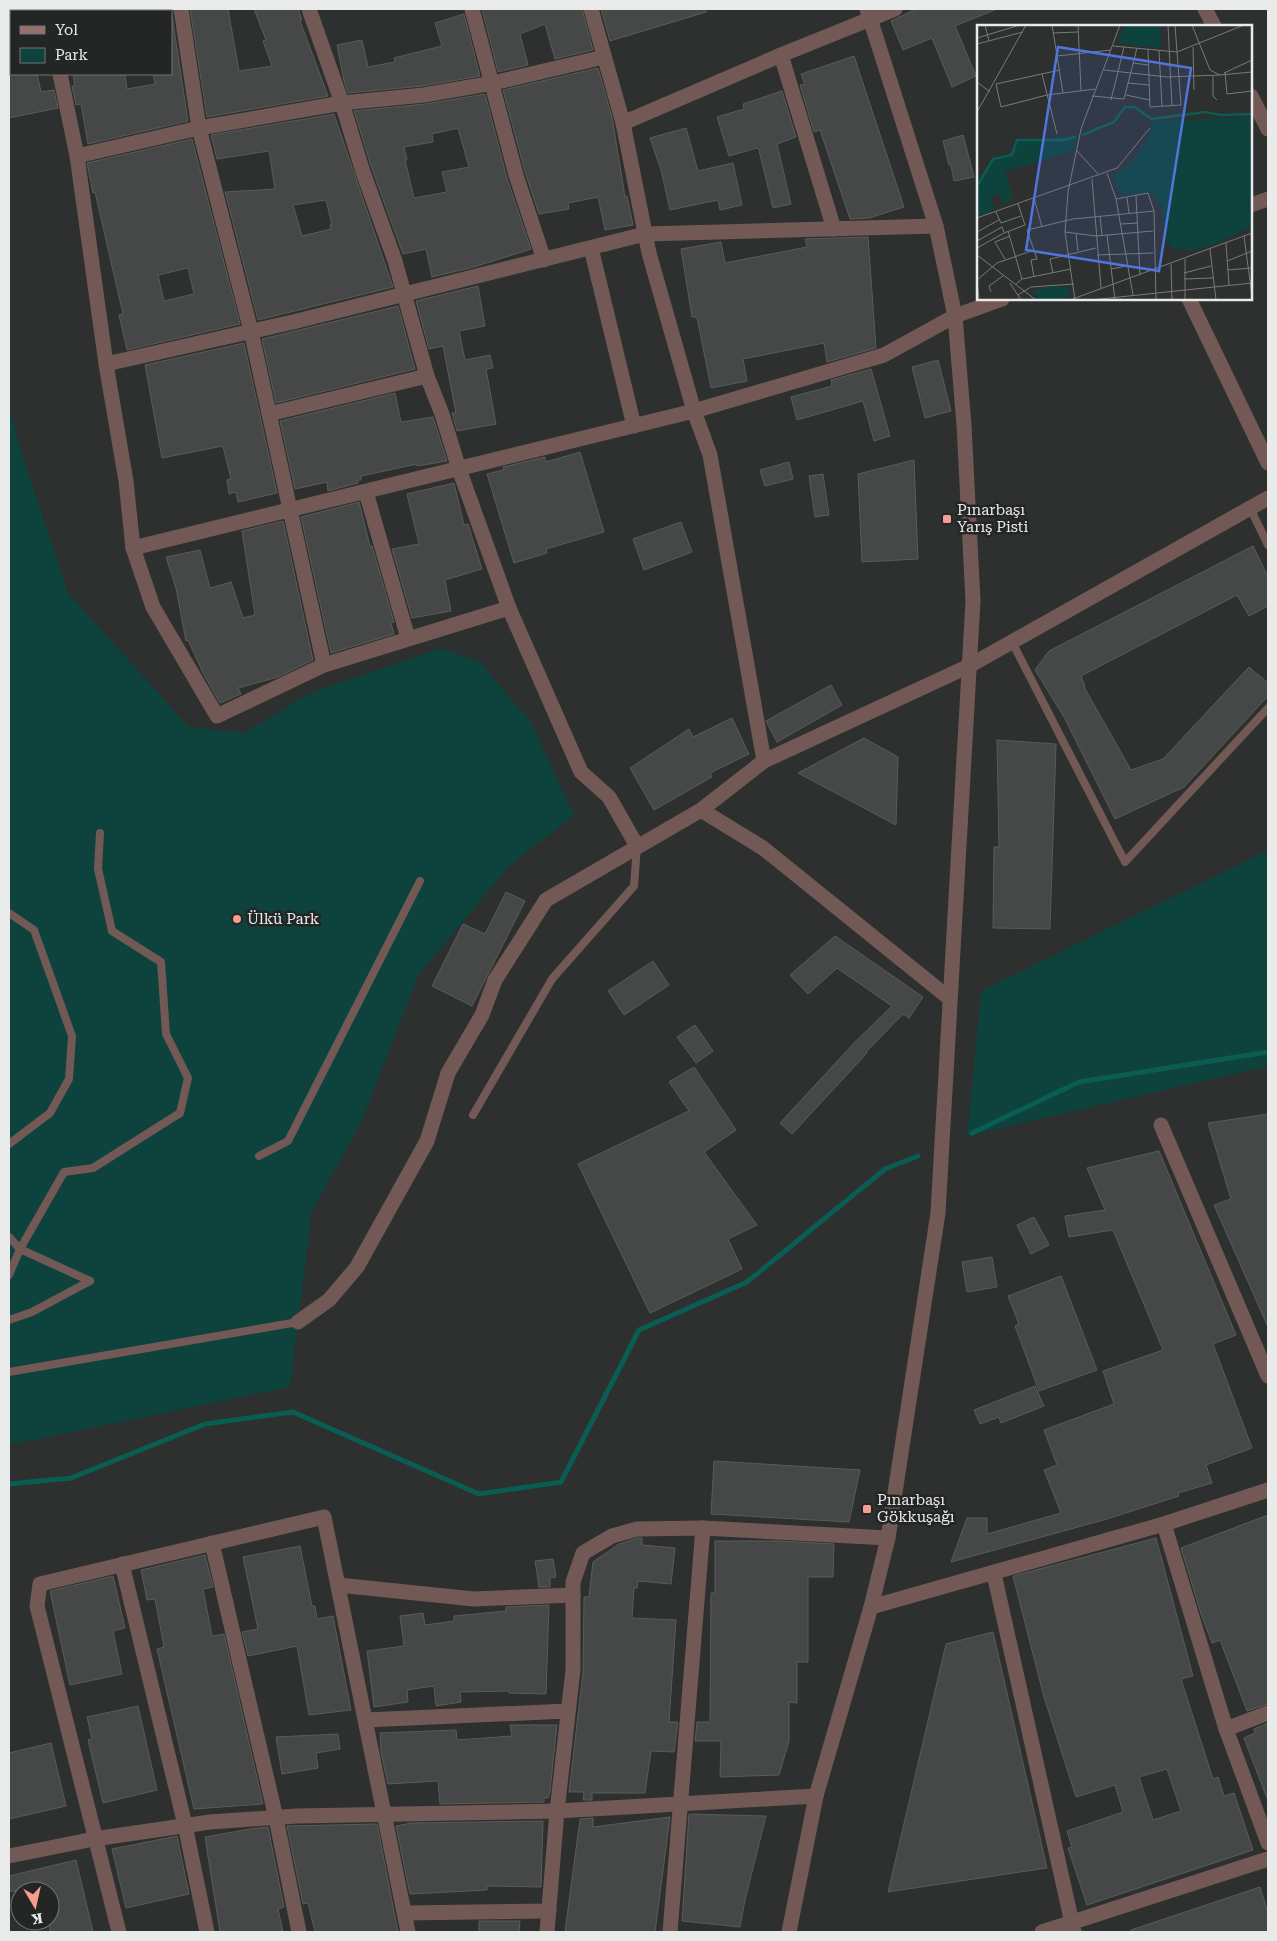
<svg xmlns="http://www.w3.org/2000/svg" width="1277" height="1941" viewBox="0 0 1277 1941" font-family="'Roboto Serif',serif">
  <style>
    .green { fill: #0e423c }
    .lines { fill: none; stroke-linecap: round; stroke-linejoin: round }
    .stream { stroke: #095d53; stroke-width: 5 }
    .building { fill: #454847; stroke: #595c5b; fill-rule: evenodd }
    .lane { stroke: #725955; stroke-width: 8 }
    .street { stroke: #725955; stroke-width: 15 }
    .secondary { stroke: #97706a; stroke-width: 15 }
    .poi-dot { fill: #f59d8f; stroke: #232625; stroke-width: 2 }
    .labels { text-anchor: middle; stroke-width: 5; stroke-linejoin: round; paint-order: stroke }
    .poi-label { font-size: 15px; fill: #e9ebea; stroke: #232625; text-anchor: start }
    .inset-river { fill: none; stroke: #095d53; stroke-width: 2.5 }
    .inset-road { fill: none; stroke: #787b7a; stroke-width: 1 }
    .view { fill: #5075dc; fill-opacity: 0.15; stroke: #5075dc; stroke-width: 2.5 }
    .inset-edge { fill: none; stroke: #e9ebea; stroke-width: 2.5 }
  </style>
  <rect width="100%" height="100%" fill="#2d302f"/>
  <g class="green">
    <polygon points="9,405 22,454 68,593 189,727 245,733 308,694 441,648 480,662 531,722 574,816 510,865 419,974 361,1123 312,1211 290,1387 9,1445"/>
    <polygon points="1268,850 1268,1066 967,1136 981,991"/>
  </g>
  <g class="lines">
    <g class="stream">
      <polyline points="972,1133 1079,1082 1268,1052"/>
      <polyline points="9,1484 71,1478 205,1424 293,1412 479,1494 561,1482 639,1330 747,1282 885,1169 918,1156"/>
    </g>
  </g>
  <g class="building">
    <polygon points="171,9 188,121 88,144 81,104 76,105 72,86 75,86 73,74 125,74 127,89 155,84 153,74 171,74"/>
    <polygon points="190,9 228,9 239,71 272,66 263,41 266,40 254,9 298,9 302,20 300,21 328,96 207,117"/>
    <polygon points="482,9 582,9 593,50 555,59 545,24 520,34 528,65 498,72"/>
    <polygon points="601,9 706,9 706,12 610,41"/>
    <polygon points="916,9 997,9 955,26 976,76 952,87 932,38 903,50 891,21"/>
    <polygon points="464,14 480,76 423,86 348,93 344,81 337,45 362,40 368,67 395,62 394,58 442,46 435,23"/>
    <polygon points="854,56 904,207 869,218 850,219 820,130 814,132 800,85 805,84 801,74"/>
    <polygon points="598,68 612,117 625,197 627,196 633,225 605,230 598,197 568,203 569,209 539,214 525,172 503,90"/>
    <polygon points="9,74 37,74 41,92 54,90 58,108 9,118"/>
    <polygon points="782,91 796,137 777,144 791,204 773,208 759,150 757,148 729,156 717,117 744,109 743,104"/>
    <path d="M 485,94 L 507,178 L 531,249 L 474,267 L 432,277 L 426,249 L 403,254 L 372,169 L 354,111 L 425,104 ZM 458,128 L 469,167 L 442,172 L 447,192 L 414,198 L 405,160 L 407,160 L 404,147 L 433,142 L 432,134 Z"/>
    <path d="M 334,114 L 393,287 L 258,320 L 225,192 L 275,189 L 269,151 L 217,159 L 211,135 ZM 326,200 L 332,225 L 330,225 L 331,229 L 302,236 L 293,205 Z"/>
    <polygon points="686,128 698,171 733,163 742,205 720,210 718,200 670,210 661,170 650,138"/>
    <polygon points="963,135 974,177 954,181 951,165 949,165 943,141"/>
    <path d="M 192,139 L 240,324 L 127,350 L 119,315 L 123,314 L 95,192 L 93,193 L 87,163 ZM 188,268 L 194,294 L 164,301 L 158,275 Z"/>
    <polygon points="868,237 876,348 827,362 824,343 743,359 747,381 711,388 697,317 692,317 681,249 721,242 725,263 807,247 805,239"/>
    <polygon points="478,286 485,326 459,331 465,360 490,355 493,368 486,369 496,424 457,431 452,413 456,413 443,346 429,349 416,301"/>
    <polygon points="398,306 415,369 276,403 262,339"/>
    <polygon points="244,343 277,493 238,502 236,492 229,494 227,480 231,479 223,446 162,458 145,365"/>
    <polygon points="938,360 951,411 925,418 912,367"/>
    <polygon points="871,369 890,436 874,441 863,401 797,420 791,397 832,386 831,380"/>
    <polygon points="395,393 401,422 433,417 447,461 417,466 417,464 361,476 361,480 358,480 358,483 328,491 327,482 295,489 280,421"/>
    <polygon points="580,452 604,532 546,549 547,553 514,563 487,474 504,470 503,467 545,457 546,462"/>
    <polygon points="914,460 918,559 862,562 858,474"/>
    <polygon points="789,462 793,479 765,486 760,470"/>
    <polygon points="823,474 829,515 815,517 809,476"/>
    <polygon points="454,483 464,525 468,524 482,569 445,580 451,611 412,618 392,549 419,544 407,494"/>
    <polygon points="359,502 370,546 372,546 394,622 391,623 394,634 331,653 301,517"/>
    <polygon points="283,521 313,660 278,677 238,688 241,694 220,703 204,675 188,640 186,641 176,588 166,557 200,550 210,588 231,582 243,618 255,615 242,531"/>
    <polygon points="681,522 692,552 644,570 633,539"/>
    <polygon points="1253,546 1268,577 1268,606 1249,616 1237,595 1081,676 1085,686 1084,687 1131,770 1163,759 1249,667 1268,683 1268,696 1184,787 1115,819 1064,717 1035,670 1049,651"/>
    <polygon points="831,685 842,705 777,742 766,721"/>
    <polygon points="732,718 749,754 710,773 712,777 654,810 630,768 689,729 693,737"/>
    <polygon points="864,738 898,757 896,825 798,773"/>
    <polygon points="997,740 1056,744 1050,929 993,928 994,847 999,847"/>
    <polygon points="506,892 525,901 472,1006 432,986 463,924 485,934"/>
    <polygon points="835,936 923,997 909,1018 903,1014 866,1052 867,1053 792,1134 780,1123 855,1042 892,1006 837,968 808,994 790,975"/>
    <polygon points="653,961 669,985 624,1015 608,991"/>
    <polygon points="695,1025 713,1051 696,1063 677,1037"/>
    <polygon points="694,1067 736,1130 704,1152 757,1225 728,1239 742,1269 650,1313 578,1164 689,1111 669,1082"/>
    <polygon points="1268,1114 1268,1327 1214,1205 1231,1199 1208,1123"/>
    <polygon points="1159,1151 1236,1335 1213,1344 1252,1448 1206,1465 1212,1483 1178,1493 1179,1496 1107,1519 951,1562 967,1518 987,1518 987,1534 1061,1513 1044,1470 1057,1465 1044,1430 1114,1404 1103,1371 1163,1350 1113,1230 1069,1237 1065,1216 1105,1210 1087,1168"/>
    <polygon points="1034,1217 1049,1245 1031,1254 1017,1225"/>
    <polygon points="992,1257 997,1287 967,1292 962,1262"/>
    <polygon points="1061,1276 1097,1370 1039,1391 1015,1326 1019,1324 1008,1296"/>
    <polygon points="1035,1386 1044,1406 1001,1423 999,1417 980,1424 974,1410"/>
    <polygon points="714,1461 860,1470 849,1522 711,1514"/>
    <polygon points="1268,1515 1268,1704 1247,1711 1220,1640 1212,1643 1201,1614 1181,1548"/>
    <polygon points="638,1538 642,1538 642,1545 675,1548 671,1584 638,1581 637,1588 634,1588 632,1618 676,1620 669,1722 678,1722 674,1752 651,1751 645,1793 592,1793 592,1800 583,1800 584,1792 569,1792 583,1672 584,1597 589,1597 593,1562 619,1544"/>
    <path d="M 1156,1538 L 1193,1676 L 1181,1679 L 1213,1779 L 1218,1777 L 1224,1796 L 1234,1793 L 1253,1850 L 1087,1905 L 1068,1848 L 1072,1847 L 1067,1831 L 1123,1812 L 1115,1785 L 1076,1797 L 1044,1697 L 1013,1576 ZM 1167,1769 L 1181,1811 L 1153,1820 L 1139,1777 Z"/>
    <polygon points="715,1541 779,1541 834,1544 833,1577 808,1577 808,1662 797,1662 797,1703 789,1702 789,1741 779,1775 720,1777 721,1741 695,1741 697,1722 710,1722 711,1593 715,1593"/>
    <polygon points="300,1546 312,1606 315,1606 317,1619 333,1616 351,1710 309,1715 297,1646 248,1656 242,1632 258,1629 243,1557"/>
    <polygon points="205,1555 213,1587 203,1589 212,1636 224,1634 263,1804 194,1809 157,1649 164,1647 155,1599 147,1600 141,1570"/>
    <polygon points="553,1559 556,1577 550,1578 550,1587 539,1587 535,1561"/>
    <polygon points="113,1576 125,1628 113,1631 122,1674 70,1685 50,1591"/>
    <polygon points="549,1605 546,1694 509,1693 509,1691 460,1692 461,1702 436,1706 434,1686 407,1690 408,1702 374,1707 367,1651 404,1646 400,1616 423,1613 425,1625 454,1621 454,1616 506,1611 506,1607"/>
    <polygon points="993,1632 1047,1868 888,1892 946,1644"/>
    <polygon points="138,1706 157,1790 103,1803 88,1740 92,1739 87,1717"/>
    <polygon points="1268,1723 1268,1797 1267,1798 1244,1738 1255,1733 1254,1729"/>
    <polygon points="510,1725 557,1725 550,1791 548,1798 544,1798 544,1802 440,1804 438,1781 388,1784 381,1753 380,1733 456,1730 457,1740 512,1736"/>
    <polygon points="338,1734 340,1749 316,1753 318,1768 282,1774 276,1737"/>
    <polygon points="51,1743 66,1806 9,1819 9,1753"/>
    <polygon points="689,1814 766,1816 745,1900 740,1927 682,1921"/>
    <polygon points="670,1817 655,1932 565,1932 580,1819 593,1818 593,1827"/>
    <polygon points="543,1821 541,1887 487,1886 487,1890 410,1894 396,1826 412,1823"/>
    <polygon points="377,1824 398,1932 315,1932 308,1903 303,1904 287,1826"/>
    <polygon points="268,1827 284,1907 278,1909 283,1932 220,1932 205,1837 250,1829"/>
    <polygon points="177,1836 189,1894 126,1908 112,1849"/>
    <polygon points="76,1860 93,1932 50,1932 50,1891 9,1891 9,1876"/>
    <polygon points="1260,1887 1268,1913 1268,1932 1131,1932 1131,1930"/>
    <polygon points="479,1921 520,1921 519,1932 479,1932"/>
  </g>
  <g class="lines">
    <g class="lane">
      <polyline points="1250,508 1268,545"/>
      <polyline points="1012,642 1125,862 1268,708"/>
      <polyline points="9,913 34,930 72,1036 69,1079 50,1113 9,1144"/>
      <polyline points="473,1115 552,979 634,886 637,846"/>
      <polyline points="259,1156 288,1141 420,881"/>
      <polyline points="9,1237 20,1249 90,1281"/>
      <polyline points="9,1275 20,1249 64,1172 93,1168 180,1113 188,1078 166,1034 161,962 112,931 98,869 100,833"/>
      <polyline points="9,1320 32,1312 90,1281"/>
      <polyline points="9,1372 298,1322"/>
    </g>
    <g class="street">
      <polyline points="47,9 48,11"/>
      <polyline points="181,9 199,128 251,331 324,665"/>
      <polyline points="309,9 342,103 363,172 395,261 427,376 442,414 459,469 509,608 581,772 609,797 637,846"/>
      <polyline points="472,9 516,175 544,260"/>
      <polyline points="591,9 623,123 649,253 694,411 710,455 764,761"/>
      <polyline points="1205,9 1214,26"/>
      <polyline points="781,55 834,229"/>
      <polyline points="60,74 77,156 106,364 126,481 133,548 153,607 217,716 324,665 509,608"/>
      <polyline points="1251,96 1268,129"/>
      <polyline points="623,123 781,55 895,9"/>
      <polyline points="77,156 199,128 342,103 424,95 493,83 604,57"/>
      <polyline points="1251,205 1268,199"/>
      <polyline points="591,248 634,426"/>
      <polyline points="1189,299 1268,463"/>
      <polyline points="106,364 293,322 645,234 936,226"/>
      <polyline points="269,414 427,376"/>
      <polyline points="366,492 408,638"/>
      <polyline points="133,548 694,411 884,355 955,316 1002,299"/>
      <polyline points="701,810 763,848 949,998"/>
      <polyline points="1161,1125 1268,1376"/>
      <polyline points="298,1322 329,1300 357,1267 427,1141 448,1073 482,1015 495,980 546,900 701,810 764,761 969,666 1268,498"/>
      <polyline points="1164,1524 1226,1729 1268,1843"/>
      <polyline points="212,1543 276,1818 299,1932"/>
      <polyline points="122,1564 185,1825 207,1932"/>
      <polyline points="994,1574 1074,1932"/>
      <polyline points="338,1585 474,1599 573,1595"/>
      <polyline points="871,1607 1164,1524 1268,1490"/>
      <polyline points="366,1720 568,1711"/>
      <polyline points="1226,1729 1268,1713"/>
      <polyline points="9,1856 94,1839 210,1822 297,1816 557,1811 816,1796"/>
      <polyline points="405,1913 549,1911"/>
      <polyline points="119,1932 37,1606 40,1584 324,1517 408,1932"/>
      <polyline points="547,1932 557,1811 573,1670 573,1582 583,1553 612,1536 637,1529 703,1528 888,1538"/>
      <polyline points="670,1932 703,1528"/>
      <polyline points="789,1932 816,1796 871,1607 888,1538 938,1213 973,601 964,425 955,316 936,226 867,9"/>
      <polyline points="1042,1932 1268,1859"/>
    </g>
    <g class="secondary">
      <polyline points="33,11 38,9"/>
      <polyline points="9,25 11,23"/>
    </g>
  </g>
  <g class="poi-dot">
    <rect x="942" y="514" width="10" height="10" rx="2.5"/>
    <circle cx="237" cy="919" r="5"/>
    <rect x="862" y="1504" width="10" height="10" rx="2.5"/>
  </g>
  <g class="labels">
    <g class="poi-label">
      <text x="957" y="515">Pınarbaşı<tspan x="957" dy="17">Yarış Pisti</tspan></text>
      <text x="247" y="924">Ülkü Park</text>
      <text x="877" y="1505">Pınarbaşı<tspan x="877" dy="17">Gökkuşağı</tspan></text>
    </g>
  </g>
  <g transform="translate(977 25)">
    <rect width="275" height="275" fill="#2d302f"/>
    <path d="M 148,0 L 183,0 L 184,23 L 140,18 ZM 275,92 L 275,201 L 240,219 L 214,225 L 196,224 L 189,215 L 185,183 L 174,167 L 147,171 L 139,162 L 136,151 L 154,137 L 170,114 L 175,96 ZM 100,111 L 96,126 L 28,147 L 36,174 L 26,179 L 23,168 L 14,172 L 18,185 L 0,191 L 0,160 L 15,133 L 35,130 L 40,116 ZM 77,261 L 92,262 L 93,271 L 84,275 L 64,275 L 54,266 Z" fill="#0e423c"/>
    <path class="inset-river" d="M 105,110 L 137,97 L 148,82 L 157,82 L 175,94 L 228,87 L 244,90 L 275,89M 0,161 L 16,134 L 35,130 L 40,115 L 87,115 L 99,112"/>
    <path class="inset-road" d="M 8,0 L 12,16M 75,0 L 86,68M 101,0 L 104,65M 191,0 L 195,81M 215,0 L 233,45 L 243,50 L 275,47M 76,8 L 101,7M 0,13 L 43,0M 0,19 L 46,7M 136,21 L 200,27 L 267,0M 216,22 L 217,65M 171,25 L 173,82 L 204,80 L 198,0M 182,26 L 185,81M 80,31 L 134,25M 156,38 L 171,40M 83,45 L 19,59 L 24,82 L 70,70 L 118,64M 127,45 L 190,52 L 243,50M 248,47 L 250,69 L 275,66M 247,48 L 275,35M 65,49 L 80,109M 236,51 L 236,71 L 240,75M 0,57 L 13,67M 151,58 L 172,60M 149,70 L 173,75M 115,71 L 147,74 L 160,23M 134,75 L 147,22M 0,87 L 49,0M 100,126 L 122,150M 130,148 L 139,174 L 156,270M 115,154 L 124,263M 159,171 L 163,250M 57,173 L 65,202M 150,173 L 152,188M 139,174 L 171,168 L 177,186 L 179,275M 19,187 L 24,198 L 44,191M 123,191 L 125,210M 0,193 L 140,143 L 173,103M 144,199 L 161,198M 50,205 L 96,194 L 177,186M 50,205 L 60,234 L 54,235 L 57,252M 31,206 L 45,254M 0,207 L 22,195M 88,207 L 119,211 L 176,206M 99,208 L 101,226M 130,210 L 138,275M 267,211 L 275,271M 0,216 L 25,202 L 27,207M 249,218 L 252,260M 0,223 L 27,208 L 48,200 L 41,179M 233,224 L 239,275M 0,230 L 59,275M 120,230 L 176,228M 28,234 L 18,217 L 33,211M 208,234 L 208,275M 250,236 L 275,226M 194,239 L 195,275M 134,244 L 149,241M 250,245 L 275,243M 76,248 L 73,234 L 119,223M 207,248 L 234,241M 207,254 L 236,253M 0,255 L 20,238 L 57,225M 0,255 L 2,275M 33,258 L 44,275M 39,259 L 45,254 L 94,244M 14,267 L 12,261 L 26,251M 41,270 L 54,262 L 97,259M 93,275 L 275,208M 98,275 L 88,207 L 91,167 L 104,104 L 143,0M 114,275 L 275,258"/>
    <path class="view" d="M 81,22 L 214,43 L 182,246 L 49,225 Z"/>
    <rect width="275" height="275" class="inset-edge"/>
  </g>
  <rect width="1277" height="1941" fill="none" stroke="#e9ebea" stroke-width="20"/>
  <rect x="10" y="10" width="162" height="65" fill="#232625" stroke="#727574"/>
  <rect x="20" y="26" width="25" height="8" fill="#97706a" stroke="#727574"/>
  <text x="55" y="35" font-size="15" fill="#e9ebea">Yol</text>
  <rect x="20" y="48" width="25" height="15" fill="#0e423c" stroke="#727574"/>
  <text x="55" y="60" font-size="15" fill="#e9ebea">Park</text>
  <g transform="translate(35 1906) rotate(171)"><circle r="24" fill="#232625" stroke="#727574"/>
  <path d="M0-4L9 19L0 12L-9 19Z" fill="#f59d8f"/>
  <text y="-8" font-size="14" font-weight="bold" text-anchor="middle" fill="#e9ebea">K</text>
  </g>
</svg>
